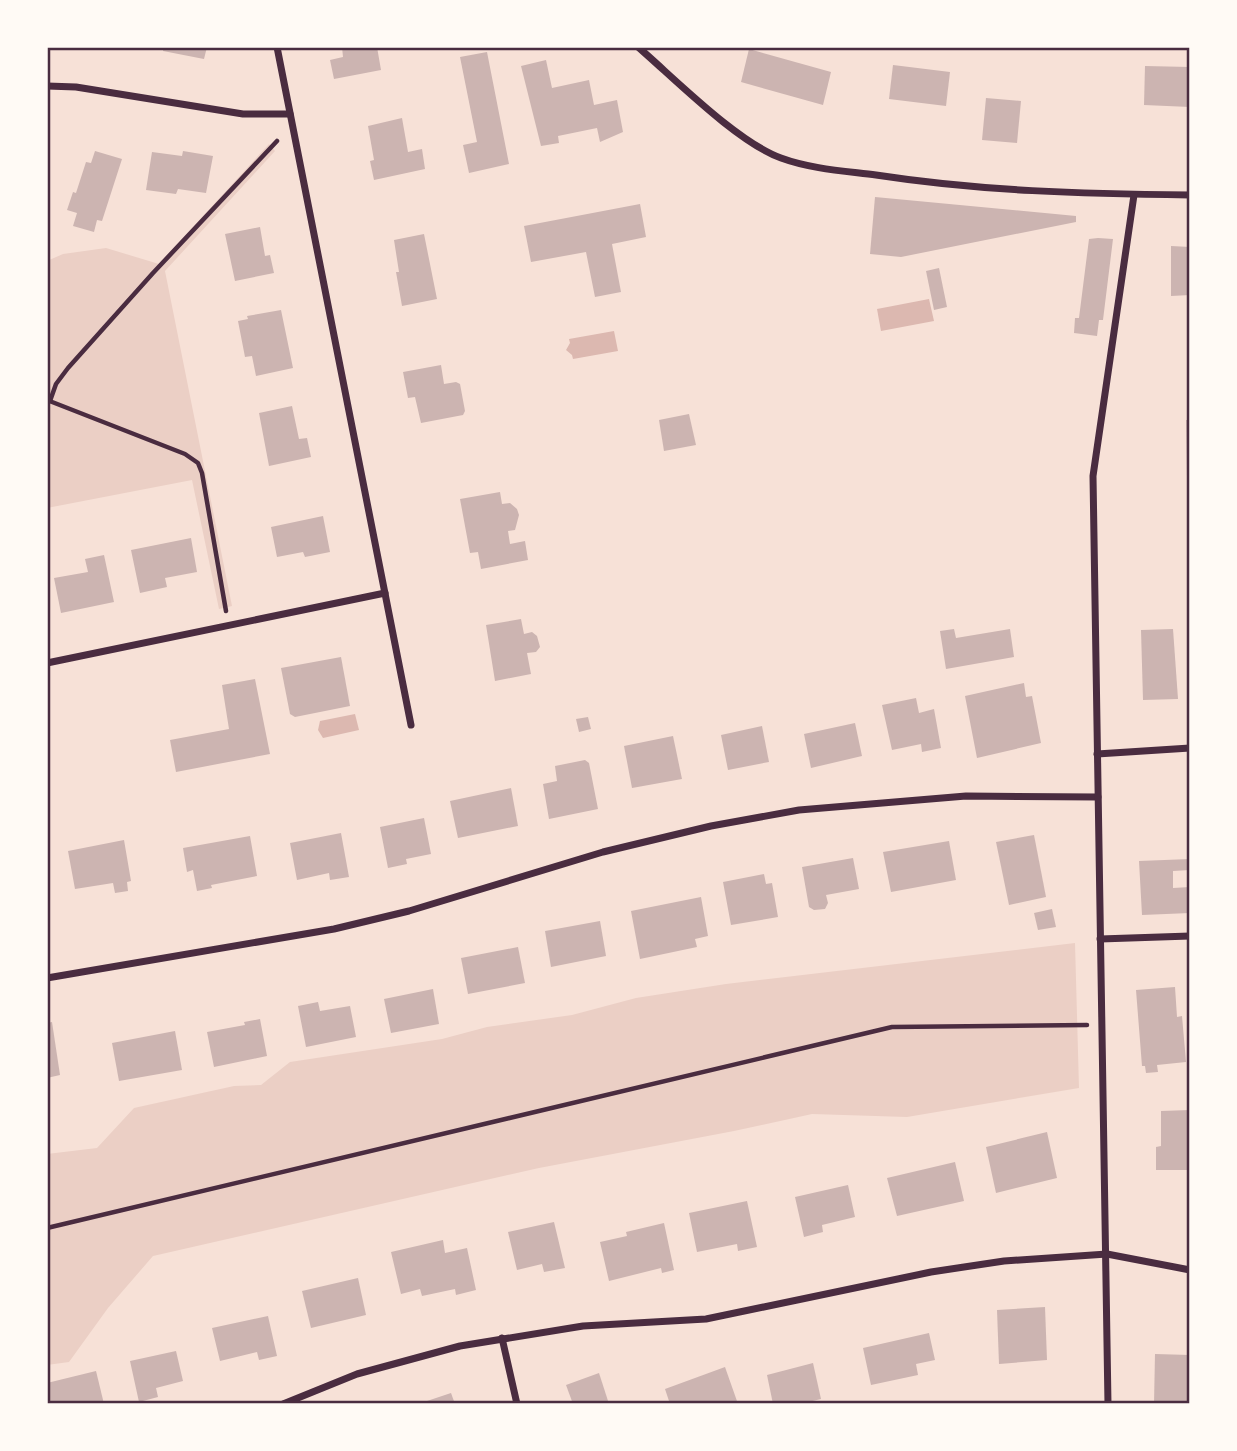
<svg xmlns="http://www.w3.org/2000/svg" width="1237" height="1451" viewBox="0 0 1237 1451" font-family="Commissioner,sans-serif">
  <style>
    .green { fill: #ebcfc5 }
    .water { fill: #dcb8b0 }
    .building { fill: #ccb4b1 }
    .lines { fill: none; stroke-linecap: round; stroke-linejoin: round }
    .path { stroke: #4a2c40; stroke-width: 4.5 }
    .minor { stroke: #4a2c40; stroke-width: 7 }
    .neatline { fill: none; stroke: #4a2c40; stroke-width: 2.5 }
  </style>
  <rect width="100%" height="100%" fill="#f7e1d7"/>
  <g class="green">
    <polygon points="269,144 275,151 165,271 232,606 219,609 192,480 47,508 47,261 63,254 106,248 159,264"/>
    <polygon points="1075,943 1079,1088 907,1117 812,1114 734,1131 539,1168 153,1256 108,1308 69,1362 47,1365 47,1154 97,1148 134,1108 234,1086 261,1085 290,1062 442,1039 487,1027 572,1015 636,998 726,984"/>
  </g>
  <g class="water">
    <polygon points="929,299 934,321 881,331 877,309"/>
    <polygon points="614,331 618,351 573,359 572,355 566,350 570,343 569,339"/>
    <polygon points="355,714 359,730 323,738 318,730 320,721"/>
  </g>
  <g class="building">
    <polygon points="164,47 207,47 204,59 163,51"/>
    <polygon points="342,47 377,47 381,70 334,79 330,60 343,57"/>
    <polygon points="749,49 831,72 823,105 741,82"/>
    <polygon points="487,52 509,164 469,173 463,145 477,142 460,57"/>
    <polygon points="546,60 552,88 589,80 594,105 617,100 623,132 600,142 597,128 558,136 559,143 541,146 521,66"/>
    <polygon points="893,65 950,72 946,106 889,99"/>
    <polygon points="1145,66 1190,67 1190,107 1144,105"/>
    <polygon points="986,98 1021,101 1017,143 982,140"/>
    <polygon points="402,118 408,152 422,149 425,169 374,180 370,161 374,160 368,126"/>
    <polygon points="95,151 122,159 102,221 97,220 94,232 73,226 77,213 67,210 73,192 76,193 86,162 91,163"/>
    <polygon points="183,151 213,156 206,193 178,189 176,194 146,190 152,152 182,156"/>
    <polygon points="875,197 1076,216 1076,222 901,257 870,254"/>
    <polygon points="640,204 646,237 612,244 621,292 595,297 586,252 531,262 524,226"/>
    <polygon points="260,227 265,256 270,255 274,273 235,281 225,234"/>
    <polygon points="424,234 437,299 402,306 396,272 399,272 394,240"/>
    <polygon points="1098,238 1113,239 1103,320 1099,320 1097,336 1074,333 1075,318 1079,318 1089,239"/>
    <polygon points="1171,246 1190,247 1190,295 1171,296"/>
    <polygon points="939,268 947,307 934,310 926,271"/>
    <polygon points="281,310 293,368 256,376 252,356 245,357 238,321 248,319 247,316"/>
    <polygon points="441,365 444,384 456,382 460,384 465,411 463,415 421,423 415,397 408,398 403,372"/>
    <polygon points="292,406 299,439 307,438 311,457 269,466 259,413"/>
    <polygon points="689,414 696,445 664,451 659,420"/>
    <polygon points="1186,420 1190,420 1190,477 1187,477"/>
    <polygon points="500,492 502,504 510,503 517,509 519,515 515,530 508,531 510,544 525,541 528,560 481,569 478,552 470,553 460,499"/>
    <polygon points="323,516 330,552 305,557 303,552 277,557 271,527"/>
    <polygon points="191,538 197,572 165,578 167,587 140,593 131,550"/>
    <polygon points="104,555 114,602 61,613 54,578 88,572 85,559"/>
    <polygon points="521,619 524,634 532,632 537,636 540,647 536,652 527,653 531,674 495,681 486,625"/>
    <polygon points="954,629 956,638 1010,629 1014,657 946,669 940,631"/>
    <polygon points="1173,629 1178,699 1143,700 1141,630"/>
    <polygon points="341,657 350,706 295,717 290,714 281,668"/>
    <polygon points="255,679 270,754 176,772 170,740 229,729 222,685"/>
    <polygon points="1024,683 1026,697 1032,696 1041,743 977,758 965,696"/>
    <polygon points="916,698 919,713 934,709 941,748 922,752 921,744 892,750 882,705"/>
    <polygon points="588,717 591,729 579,732 576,719"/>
    <polygon points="855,723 862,756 811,768 804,734"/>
    <polygon points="762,726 769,762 728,770 721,735"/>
    <polygon points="673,736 682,779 632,788 624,746"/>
    <polygon points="585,760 589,763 598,809 549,819 543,784 557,781 555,766"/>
    <polygon points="511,788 518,826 458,838 450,801"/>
    <rect x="1187" y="794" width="3" height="53"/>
    <polygon points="424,818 431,854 406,859 407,864 388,868 380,827"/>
    <polygon points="341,833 349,877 330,880 329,873 297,880 290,843"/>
    <polygon points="1034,835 1046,897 1009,905 996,842"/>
    <polygon points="250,836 257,876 211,885 212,888 197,891 193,870 187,872 183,848"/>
    <polygon points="124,840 131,881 127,882 128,891 115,893 113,883 75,889 68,851"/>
    <polygon points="949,841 956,880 891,892 883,852"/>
    <polygon points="853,858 859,889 826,895 828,903 825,909 814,910 809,907 802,867"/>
    <polygon points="1190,859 1190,870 1173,871 1173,888 1190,887 1190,913 1142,915 1139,861"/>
    <polygon points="764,874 766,884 772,883 778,917 731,925 723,882"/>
    <polygon points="701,897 708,936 695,939 697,947 640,959 631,911"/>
    <polygon points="1052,909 1056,927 1038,930 1034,913"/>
    <polygon points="600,921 606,956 551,967 545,931"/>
    <polygon points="518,947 525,983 468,994 461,958"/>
    <polygon points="1175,987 1177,1017 1182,1016 1186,1062 1157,1065 1158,1072 1146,1073 1145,1066 1142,1066 1136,990"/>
    <polygon points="433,989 439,1024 391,1033 384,999"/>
    <polygon points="318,1002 320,1011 350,1006 356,1037 306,1047 298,1006"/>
    <polygon points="260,1019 267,1056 214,1067 207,1032 245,1025 244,1022"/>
    <polygon points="52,1022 60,1075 47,1078 47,1023"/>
    <polygon points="175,1031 182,1070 119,1081 112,1043"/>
    <polygon points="1190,1110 1190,1170 1156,1170 1156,1147 1161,1146 1161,1111"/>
    <polygon points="1047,1132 1057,1178 996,1193 986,1147"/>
    <polygon points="955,1162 964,1201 897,1216 887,1178"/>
    <polygon points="848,1185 855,1217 822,1225 823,1232 804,1237 795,1197"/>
    <polygon points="747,1201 757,1247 738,1251 737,1244 697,1252 689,1213"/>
    <polygon points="554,1222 565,1268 544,1272 542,1264 517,1270 508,1232"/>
    <polygon points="664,1223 674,1270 662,1273 661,1268 609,1281 600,1242 627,1236 626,1232"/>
    <polygon points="443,1240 445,1253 467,1248 476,1290 456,1295 455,1289 422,1296 420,1289 401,1294 391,1252"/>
    <polygon points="358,1278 366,1315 311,1328 302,1291"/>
    <polygon points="1045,1307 1047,1360 999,1364 997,1310"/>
    <polygon points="268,1316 277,1356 259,1360 257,1352 220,1361 212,1328"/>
    <polygon points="929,1333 935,1360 916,1364 918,1375 871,1385 863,1348"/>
    <polygon points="176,1351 183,1381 156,1388 158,1397 139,1402 130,1361"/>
    <polygon points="1155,1354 1190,1355 1190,1404 1154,1404"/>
    <polygon points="813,1363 821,1399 800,1404 773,1404 767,1375"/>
    <polygon points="725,1367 738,1404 670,1404 665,1389"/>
    <polygon points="96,1371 104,1404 47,1404 47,1383"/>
    <polygon points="599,1373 609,1404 573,1404 566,1385"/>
    <polygon points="451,1393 455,1404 421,1404 421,1403"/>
  </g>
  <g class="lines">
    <g class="path">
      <polyline points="47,400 185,454 198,463 202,473 226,611"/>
      <polyline points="50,401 56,384 68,368 153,273 277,141"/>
      <polyline points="47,1228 892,1027 1087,1025"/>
    </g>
    <g class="minor">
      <polyline points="277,47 411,725"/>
      <path d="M 638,47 C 675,79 737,142 781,158 C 811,169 845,171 876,175 C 980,191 1084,194 1190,195"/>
      <polyline points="47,86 76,87 243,114 290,114"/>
      <polyline points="47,663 385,593"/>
      <polyline points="1097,754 1190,748"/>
      <polyline points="1100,939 1190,936"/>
      <polyline points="47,978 334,929 409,911 603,852 711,826 799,810 966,796 1098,797"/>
      <polyline points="502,1338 517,1404"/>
      <polyline points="283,1404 357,1374 460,1346 583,1326 706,1319 931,1272 1004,1261 1107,1254 1190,1270"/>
      <polyline points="1108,1404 1093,476 1134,195"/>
    </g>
  </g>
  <rect width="1237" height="1451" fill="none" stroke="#fffaf5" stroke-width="98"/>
  <rect x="49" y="49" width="1139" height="1353" class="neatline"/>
</svg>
